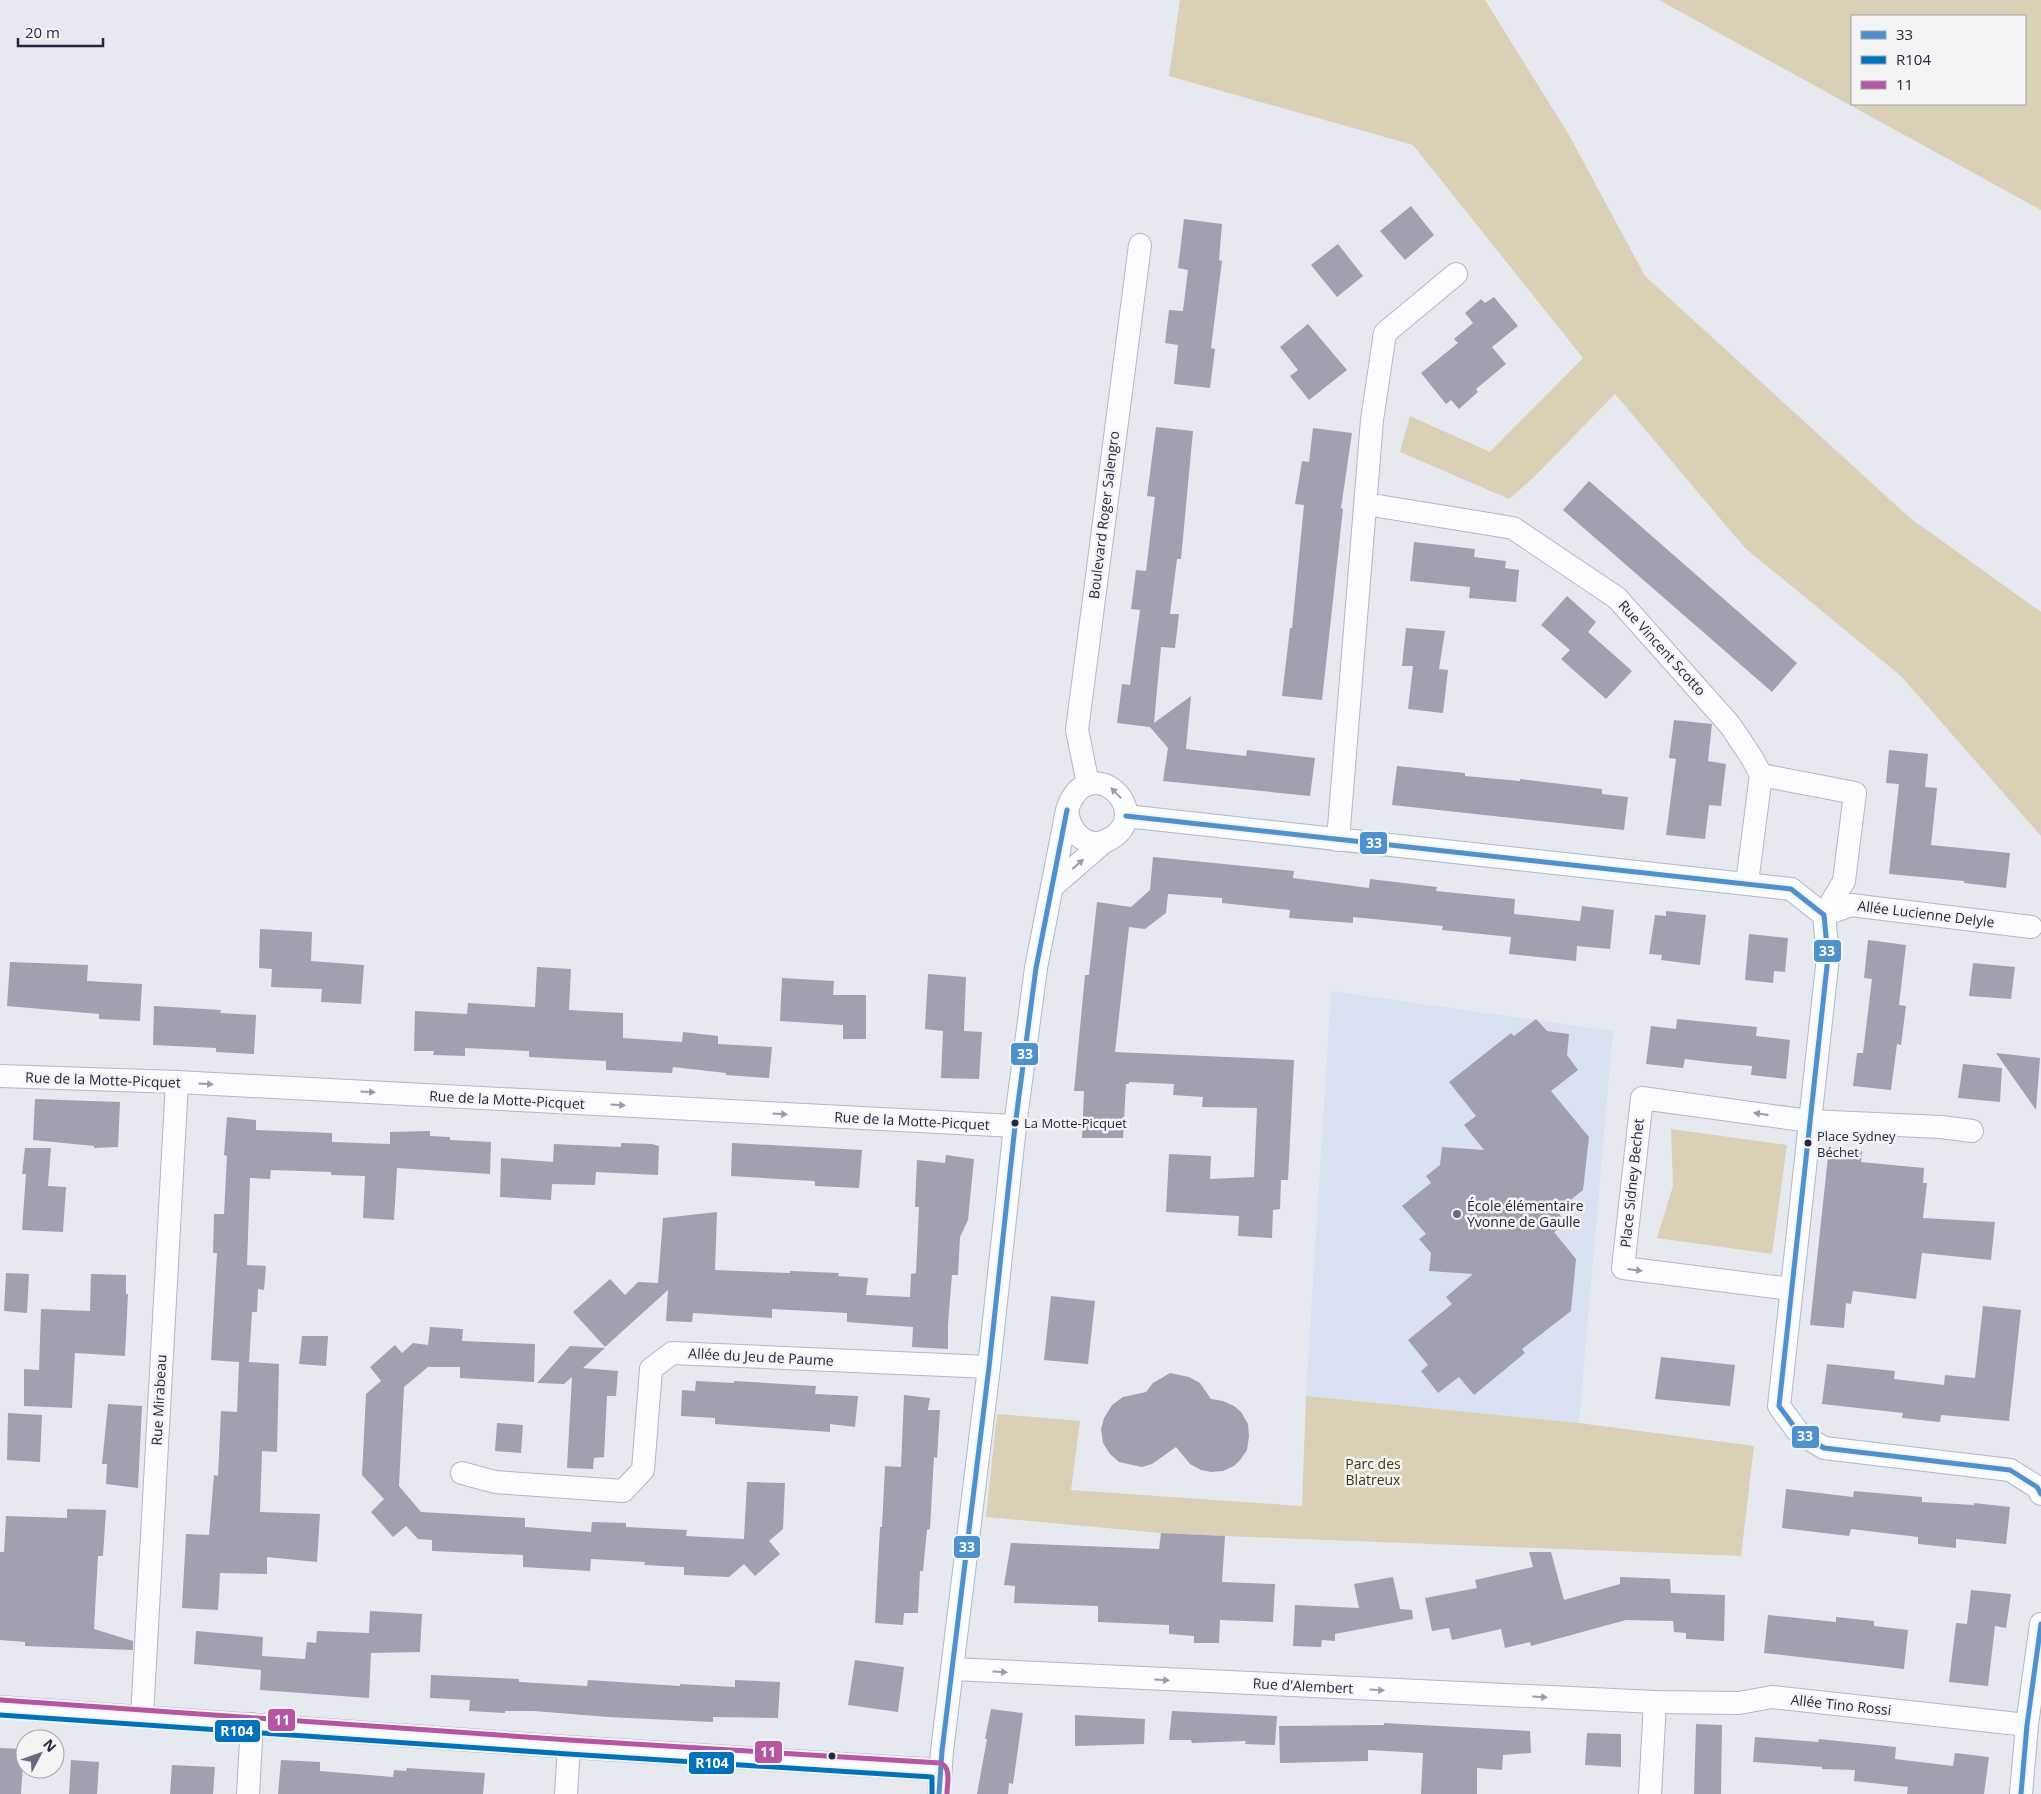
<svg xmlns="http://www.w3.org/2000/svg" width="2041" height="1794" viewBox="0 0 2041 1794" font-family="'Open Sans',sans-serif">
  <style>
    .built { fill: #dae1f3 }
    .green { fill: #d9d0b6; fill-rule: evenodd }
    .building { fill: #a1a0b1 }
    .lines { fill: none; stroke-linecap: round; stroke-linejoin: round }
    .street-casing { stroke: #b2b7c5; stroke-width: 24 }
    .street { stroke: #fbfcfd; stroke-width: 22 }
    .bus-1-casing { stroke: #f4f4f4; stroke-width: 9 }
    .bus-2-casing { stroke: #f4f4f4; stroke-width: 9 }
    .bus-3-casing { stroke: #f4f4f4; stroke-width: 9 }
    .bus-1 { stroke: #4f91cd; stroke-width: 5 }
    .bus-2 { stroke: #0072bc; stroke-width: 5 }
    .bus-3 { stroke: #b456a1; stroke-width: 5 }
    .oneway { fill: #999da8 }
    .bus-dot { fill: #212840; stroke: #f4f4f4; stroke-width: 2 }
    .poi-dot { fill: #666c7e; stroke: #f4f4f4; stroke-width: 2 }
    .labels { text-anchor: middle; stroke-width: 5; stroke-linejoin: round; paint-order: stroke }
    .bus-label { font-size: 13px; fill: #212840; stroke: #f4f4f4; text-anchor: start }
    .street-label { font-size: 14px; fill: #212840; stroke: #f4f4f4 }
    .poi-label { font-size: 14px; fill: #212840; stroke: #f4f4f4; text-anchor: start }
    .park-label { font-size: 14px; fill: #40330e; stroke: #f4f4f4 }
    .line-badge { stroke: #f4f4f4; stroke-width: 2 }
    .badge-label { font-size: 14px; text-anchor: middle; font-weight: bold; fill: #fff }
  </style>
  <rect width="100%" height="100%" fill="#e6e9f0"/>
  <polygon class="built" points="1331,991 1613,1031 1579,1423 1306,1396"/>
  <g class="green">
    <polygon points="1180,0 1485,0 1569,135 1645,276 1910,518 2041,612 2041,836 1901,676 1745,548 1615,394 1533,478 1509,499 1400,452 1410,416 1490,452 1583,358 1413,145 1169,76"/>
    <path d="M 1659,0 L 2041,0 L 2041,210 ZM 1852,16 L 2025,16 L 2025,104 L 1852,104 Z"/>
    <polygon points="1671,1129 1787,1145 1772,1254 1657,1238 1673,1186"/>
    <polygon points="1306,1396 1579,1423 1754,1446 1741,1556 1225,1536 1161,1533 986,1517 997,1414 1080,1421 1071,1490 1302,1506"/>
  </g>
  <g class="building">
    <polygon points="1411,206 1434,235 1405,260 1380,231"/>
    <polygon points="1184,219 1222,224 1219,260 1222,261 1211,348 1215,349 1210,388 1174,384 1178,345 1165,343 1169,310 1183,311 1188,270 1178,268"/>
    <polygon points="1338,244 1363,276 1337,297 1311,265"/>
    <polygon points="1494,297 1518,326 1492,347 1506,364 1476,389 1478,392 1459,409 1451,400 1446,404 1421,373 1458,343 1454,339 1473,323 1465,313 1481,299 1485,303"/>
    <polygon points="1308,324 1347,370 1309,400 1290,376 1298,370 1280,347"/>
    <polygon points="1156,427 1193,431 1181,559 1177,559 1170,614 1179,614 1175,648 1161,647 1154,723 1191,696 1186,749 1246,756 1247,750 1315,758 1310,796 1163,781 1168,748 1150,727 1117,723 1122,684 1130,685 1140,610 1131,609 1136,570 1146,571 1155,497 1147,496"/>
    <polygon points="1313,428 1352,433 1341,508 1343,509 1322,700 1282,696 1290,628 1292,628 1304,505 1295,504 1302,461 1309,462"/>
    <polygon points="1589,481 1797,663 1772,692 1563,510"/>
    <polygon points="1414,542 1475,549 1474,557 1506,561 1505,568 1519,570 1516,602 1469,598 1470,587 1410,581"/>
    <polygon points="1567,596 1596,622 1588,632 1632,671 1606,699 1561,659 1570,650 1541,625"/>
    <polygon points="1406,628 1445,631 1439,669 1448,670 1443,713 1408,709 1413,666 1402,666"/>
    <polygon points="1674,720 1712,724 1708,761 1726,764 1721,806 1709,805 1705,839 1666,835 1676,759 1669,758"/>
    <polygon points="1889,750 1928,754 1925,787 1937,788 1931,845 2010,853 2006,888 1964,883 1964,881 1889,874 1899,784 1886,783"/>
    <polygon points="1397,766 1465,773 1465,776 1520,781 1520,779 1602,789 1602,794 1628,797 1624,830 1392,805"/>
    <polygon points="1153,857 1294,871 1293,878 1369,888 1370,879 1437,887 1436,891 1515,899 1514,914 1580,921 1582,906 1614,910 1610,949 1577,946 1576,961 1509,954 1511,937 1442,930 1443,926 1353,917 1353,923 1289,918 1290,910 1222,903 1222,898 1168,894 1166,913 1145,929 1129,927 1115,1052 1294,1060 1288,1180 1281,1180 1280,1209 1273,1210 1272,1238 1238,1236 1239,1216 1166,1212 1169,1154 1211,1156 1210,1179 1254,1177 1257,1108 1202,1107 1203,1097 1173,1095 1174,1084 1129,1082 1129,1084 1126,1084 1123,1138 1082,1138 1084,1091 1074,1091 1085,975 1089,975 1097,902 1131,907 1140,899 1150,890"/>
    <polygon points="1666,911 1706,915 1700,965 1661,960 1662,955 1649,954 1655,915 1666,916"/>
    <polygon points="260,929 312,932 311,961 364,965 361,1004 321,1002 322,989 271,987 272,969 259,968"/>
    <polygon points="1749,934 1788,938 1785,972 1774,971 1773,983 1745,980"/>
    <polygon points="1868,940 1906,945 1899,1005 1906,1006 1901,1045 1897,1044 1891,1090 1853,1086 1857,1053 1863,1053 1872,979 1864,978"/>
    <polygon points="10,962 88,965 87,981 142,984 140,1021 99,1019 99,1014 7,1006"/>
    <polygon points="1973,963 2015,967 2011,999 1969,996"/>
    <polygon points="537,967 571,969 569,1010 623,1013 623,1038 682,1042 683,1032 718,1036 718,1044 772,1047 769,1078 726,1075 726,1073 673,1067 672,1073 606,1070 606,1061 529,1057 529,1051 465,1048 465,1056 433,1055 434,1051 414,1051 415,1011 467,1014 468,1003 535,1007"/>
    <polygon points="928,974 966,977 964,1031 982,1032 979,1079 941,1078 943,1031 925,1029"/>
    <polygon points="782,978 834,981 833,995 866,995 866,1039 843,1039 843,1025 780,1021"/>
    <polygon points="154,1006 221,1010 220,1013 256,1015 254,1054 216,1052 216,1048 153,1045"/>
    <polygon points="1536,1019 1547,1031 1569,1034 1567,1055 1578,1070 1551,1091 1589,1137 1583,1190 1557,1211 1566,1223 1554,1232 1576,1259 1571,1311 1522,1349 1525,1353 1474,1395 1459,1377 1438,1393 1421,1371 1428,1365 1408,1340 1452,1304 1446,1297 1473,1274 1429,1271 1431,1253 1419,1239 1426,1234 1402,1206 1431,1183 1426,1176 1440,1165 1442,1147 1484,1150 1464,1125 1476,1116 1449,1082 1511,1033 1514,1036"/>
    <polygon points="1677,1019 1757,1027 1756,1036 1790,1040 1786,1079 1751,1075 1752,1066 1718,1063 1685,1059 1683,1068 1646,1064 1651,1026 1676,1029"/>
    <polygon points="1996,1053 2040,1058 2036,1110"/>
    <polygon points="1963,1064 2002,1068 2000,1102 1958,1098"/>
    <polygon points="35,1099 120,1102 118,1147 94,1148 94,1146 33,1140"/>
    <polygon points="227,1117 256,1120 256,1130 332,1133 332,1142 390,1144 390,1132 430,1131 430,1136 450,1137 450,1140 491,1142 490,1174 397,1168 394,1220 363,1218 365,1176 331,1175 331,1172 271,1170 270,1179 250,1178 247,1265 266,1266 264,1290 258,1289 257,1312 252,1312 249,1362 279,1364 277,1452 262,1451 260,1512 320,1514 317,1562 267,1557 267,1574 220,1573 218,1610 182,1608 186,1534 209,1535 214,1475 218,1476 221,1411 237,1412 239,1362 211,1360 217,1253 213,1253 214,1214 224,1214 227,1156 224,1155"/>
    <polygon points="621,1143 652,1144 659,1146 658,1175 596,1172 595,1185 552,1184 551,1200 500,1197 501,1158 553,1162 554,1144 621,1147"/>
    <polygon points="732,1143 862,1150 859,1188 815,1186 815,1182 813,1181 731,1176"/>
    <polygon points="1829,1147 1862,1151 1861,1162 1924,1168 1923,1183 1927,1183 1923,1218 1995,1222 1991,1260 1922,1253 1916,1299 1853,1291 1851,1304 1846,1303 1844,1328 1810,1325"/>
    <polygon points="25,1148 51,1148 48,1186 66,1187 63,1232 22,1230 26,1174 22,1174"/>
    <polygon points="946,1155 974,1159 968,1220 960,1237 958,1275 952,1275 948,1324 948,1349 912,1347 913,1327 847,1322 847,1313 772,1309 772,1318 693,1313 692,1322 666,1321 668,1290 605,1347 573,1312 610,1279 625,1295 638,1282 658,1283 663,1218 717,1212 715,1270 790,1273 790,1271 839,1273 838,1276 868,1278 866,1295 910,1297 911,1274 916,1273 919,1207 915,1207 917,1160 945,1163"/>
    <polygon points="6,1273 29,1274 27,1313 4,1311"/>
    <polygon points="91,1274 126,1275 126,1294 128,1294 125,1356 75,1353 72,1408 24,1406 24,1369 39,1370 41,1309 90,1311"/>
    <polygon points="1051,1296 1095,1301 1088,1364 1044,1360"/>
    <polygon points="1983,1306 2021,1310 2009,1421 1941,1415 1940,1422 1902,1418 1903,1413 1822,1404 1827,1364 1895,1371 1894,1379 1944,1385 1945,1375 1975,1378"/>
    <polygon points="430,1327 463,1329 462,1341 535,1344 534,1382 460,1378 460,1367 428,1367 404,1387 399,1486 421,1512 525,1518 525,1527 591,1532 592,1522 626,1523 626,1527 687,1530 686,1536 744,1539 747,1482 785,1483 783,1529 769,1541 780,1554 755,1576 744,1564 729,1577 684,1575 684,1567 644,1565 645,1562 591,1559 590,1571 523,1567 523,1555 432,1551 432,1540 418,1539 406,1526 393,1537 371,1512 384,1499 362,1475 366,1394 381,1381 370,1367 395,1345 402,1353 413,1343 428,1345"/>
    <polygon points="302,1336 328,1336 326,1366 299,1364"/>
    <polygon points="570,1346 605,1348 583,1368 618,1371 616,1396 607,1396 604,1457 594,1458 593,1469 567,1468 572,1377 564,1384 537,1383"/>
    <polygon points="1661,1357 1735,1365 1730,1406 1655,1399"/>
    <polygon points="1170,1373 1189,1377 1200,1383 1211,1399 1223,1401 1234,1406 1241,1412 1248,1424 1249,1436 1247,1450 1240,1460 1234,1466 1223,1471 1211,1472 1201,1470 1190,1464 1176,1447 1152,1464 1142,1467 1119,1462 1110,1454 1103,1443 1101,1429 1104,1418 1112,1405 1123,1397 1146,1392 1153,1383"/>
    <polygon points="696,1381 734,1383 734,1381 816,1386 815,1394 858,1396 855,1427 830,1424 830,1432 715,1424 715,1418 681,1416 682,1390 695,1391"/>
    <polygon points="904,1395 930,1398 928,1410 940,1410 937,1458 934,1457 930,1529 927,1530 923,1571 920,1571 918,1613 904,1613 903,1625 875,1623 880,1527 882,1527 885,1466 901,1467"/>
    <polygon points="108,1404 142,1406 138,1488 106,1484 107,1464 102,1464"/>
    <polygon points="8,1413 42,1415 40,1462 7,1460"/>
    <polygon points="497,1423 523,1425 521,1453 495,1451"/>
    <polygon points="1786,1489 1853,1497 1854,1491 1922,1497 1922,1502 1974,1505 1974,1503 2010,1507 2006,1544 1956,1539 1956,1548 1918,1544 1918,1537 1851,1529 1849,1536 1782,1528"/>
    <polygon points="67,1509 106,1510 103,1556 98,1556 94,1629 133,1641 133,1650 25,1646 25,1642 0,1640 0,1552 4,1552 6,1516 67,1518"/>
    <polygon points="1161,1533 1225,1536 1222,1582 1275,1584 1273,1622 1220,1620 1219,1643 1194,1643 1194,1636 1169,1634 1169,1625 1098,1622 1098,1606 1014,1603 1015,1586 1004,1585 1011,1543 1159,1549"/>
    <polygon points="1529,1552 1551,1552 1564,1600 1620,1584 1620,1577 1670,1579 1671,1593 1725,1595 1724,1641 1686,1639 1686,1633 1674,1632 1673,1621 1626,1620 1531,1646 1530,1642 1505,1648 1501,1629 1452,1640 1449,1628 1432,1631 1425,1598 1477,1588 1475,1580 1533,1567"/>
    <polygon points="1393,1577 1400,1609 1412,1610 1413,1619 1335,1634 1335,1641 1322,1640 1321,1647 1293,1646 1295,1605 1359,1608 1354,1584"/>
    <polygon points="1971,1590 2011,1594 2006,1628 1995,1626 1988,1686 1949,1682 1956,1623 1967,1624"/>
    <polygon points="370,1611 422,1614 420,1652 371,1653 369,1698 260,1690 261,1670 194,1664 196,1631 263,1637 262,1656 305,1659 307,1642 316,1643 317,1631 369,1633"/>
    <polygon points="1768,1615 1836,1622 1836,1617 1874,1621 1874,1626 1908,1630 1904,1669 1764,1653"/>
    <polygon points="855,1660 904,1667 898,1712 848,1705"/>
    <polygon points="431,1675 519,1679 519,1682 587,1686 588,1680 680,1686 680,1684 735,1687 735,1680 780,1682 778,1718 713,1717 713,1722 608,1717 534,1711 505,1711 505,1713 469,1711 470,1700 430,1698"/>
    <polygon points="991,1709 1023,1713 1013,1784 1009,1783 1008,1794 977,1794 987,1739 985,1739"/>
    <polygon points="1172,1711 1277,1716 1275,1745 1245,1744 1246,1741 1192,1743 1191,1740 1169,1740"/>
    <polygon points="1075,1715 1145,1719 1144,1744 1075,1746"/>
    <polygon points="1384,1723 1530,1731 1531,1753 1503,1755 1502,1770 1477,1768 1477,1794 1421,1794 1423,1753 1368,1750 1368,1761 1280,1763 1279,1726 1384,1725"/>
    <polygon points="1696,1724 1722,1725 1721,1794 1694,1794"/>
    <polygon points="1587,1733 1621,1734 1621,1767 1585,1765"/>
    <polygon points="1755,1737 1818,1742 1819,1739 1896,1747 1895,1759 1953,1766 1955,1753 1989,1757 1984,1794 1907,1794 1908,1787 1854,1781 1855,1770 1822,1769 1822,1767 1753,1762"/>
    <polygon points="0,1748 24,1749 21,1794 0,1794"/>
    <polygon points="71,1760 99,1762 97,1794 69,1794"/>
    <polygon points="281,1760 320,1762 320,1771 393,1777 392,1785 394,1770 406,1771 407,1768 485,1773 483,1794 278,1794"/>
    <polygon points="172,1765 215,1767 213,1794 170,1794"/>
  </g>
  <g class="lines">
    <defs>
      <g id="street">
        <polyline points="1366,504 1513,528 1617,598 1730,725 1752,758 1761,775 1747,883"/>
        <polyline points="1761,775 1855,793 1844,881 1824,915"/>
        <polyline points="1088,784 1077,730 1140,245"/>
        <polyline points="1126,816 1791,889 1824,915 1828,957 1779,1406 1798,1432 1824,1448 2010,1470 2037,1487 2041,1494"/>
        <polyline points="1338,840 1372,420 1385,333 1456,274"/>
        <polyline points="1052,887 1105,841"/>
        <polyline points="1824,915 1851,905 2031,927"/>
        <polyline points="0,1076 177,1082 1015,1126"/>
        <polyline points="1791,1289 1623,1268 1642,1098 1809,1121 1941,1127 1972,1131"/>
        <polyline points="462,1473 495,1482 623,1491 643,1470 651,1369 672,1353 989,1367"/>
        <polyline points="952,1669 1655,1702 1739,1703 1772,1697 2027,1725"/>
        <polyline points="0,1707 569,1747 940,1770"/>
        <polyline points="142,1717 177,1082"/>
        <polyline points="248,1794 252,1724"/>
        <polyline points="566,1794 569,1747"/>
        <path d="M 939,1794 L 942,1751 L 989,1367 L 1015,1126 L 1036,968 L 1067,810 C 1088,746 1159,813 1108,840 C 1085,851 1069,830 1067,810"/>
        <polyline points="1650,1794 1655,1702"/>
        <polyline points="2021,1794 2027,1725 2041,1624"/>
      </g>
    </defs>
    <use href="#street" class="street-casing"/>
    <use href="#street" class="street"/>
    <defs>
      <g id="bus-1">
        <polyline points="1126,816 1791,889 1824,915 1828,957 1779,1406 1798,1432 1824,1448 2010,1470 2037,1487 2041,1494"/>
        <polyline points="939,1794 942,1751 989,1367 1015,1126 1036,968 1067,810"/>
        <polyline points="2021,1794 2027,1725 2041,1624"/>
      </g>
      <polyline id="bus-2" points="0,1715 568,1754 932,1777 932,1794"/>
      <path id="bus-3" d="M 1,1700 L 569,1740 L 940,1763 C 952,1767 947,1784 947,1794"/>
    </defs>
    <use href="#bus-1" class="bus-1-casing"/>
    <use href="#bus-2" class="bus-2-casing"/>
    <use href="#bus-3" class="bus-3-casing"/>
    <use href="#bus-1" class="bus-1"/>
    <use href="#bus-2" class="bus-2"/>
    <use href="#bus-3" class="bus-3"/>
  </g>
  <defs><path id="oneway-solid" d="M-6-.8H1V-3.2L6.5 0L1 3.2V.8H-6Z" transform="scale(1.25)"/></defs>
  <g class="oneway">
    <use href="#oneway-solid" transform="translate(1116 793) rotate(-134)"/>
    <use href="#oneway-solid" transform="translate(1078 864) rotate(-41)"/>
    <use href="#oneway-solid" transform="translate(206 1084) rotate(3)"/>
    <use href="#oneway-solid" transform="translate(368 1092) rotate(3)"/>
    <use href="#oneway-solid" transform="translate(618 1105) rotate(3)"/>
    <use href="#oneway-solid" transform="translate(780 1114) rotate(3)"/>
    <use href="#oneway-solid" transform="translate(1761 1114) rotate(-172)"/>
    <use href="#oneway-solid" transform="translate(1635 1270) rotate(7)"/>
    <use href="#oneway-solid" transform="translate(1000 1672) rotate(3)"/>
    <use href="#oneway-solid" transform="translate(1162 1680) rotate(3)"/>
    <use href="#oneway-solid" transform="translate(1377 1690) rotate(3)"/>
    <use href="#oneway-solid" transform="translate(1540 1697) rotate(3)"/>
  </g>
  <g class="bus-dot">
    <circle cx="1015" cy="1123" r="4.5"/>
    <circle cx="1808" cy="1143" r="4.5"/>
    <circle cx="832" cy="1756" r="4.5"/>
  </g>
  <circle class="poi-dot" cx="1457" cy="1214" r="5"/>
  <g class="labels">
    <g class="bus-label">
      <text x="1024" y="1128">La Motte-Picquet</text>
      <text x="1817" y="1141">Place Sydney<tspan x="1817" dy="16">Béchet</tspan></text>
    </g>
    <g class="street-label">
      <text transform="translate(1104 515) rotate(-83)" y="5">Boulevard Roger Salengro</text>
      <text transform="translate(1662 648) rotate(48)" y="5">Rue Vincent Scotto</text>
      <text transform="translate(1926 914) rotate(7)" y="5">Allée Lucienne Delyle</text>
      <text transform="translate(103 1080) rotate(2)" y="5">Rue de la Motte-Picquet</text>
      <text transform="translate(507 1100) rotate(3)" y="5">Rue de la Motte-Picquet</text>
      <text transform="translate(912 1121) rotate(3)" y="5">Rue de la Motte-Picquet</text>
      <text transform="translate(1632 1183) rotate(-84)" y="5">Place Sidney Bechet</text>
      <text transform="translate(761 1357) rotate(3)" y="5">Allée du Jeu de Paume</text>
      <text transform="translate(159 1400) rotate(-87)" y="5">Rue Mirabeau</text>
      <text transform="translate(1303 1686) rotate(3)" y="5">Rue d'Alembert</text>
      <text transform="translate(1841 1705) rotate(6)" y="5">Allée Tino Rossi</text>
    </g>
    <g class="poi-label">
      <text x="1467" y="1211">École élémentaire<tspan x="1467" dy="16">Yvonne de Gaulle</tspan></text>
    </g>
    <g class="park-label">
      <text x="1373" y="1469">Parc des<tspan x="1373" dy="16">Blatreux</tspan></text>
    </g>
  </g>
  <g class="line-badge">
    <rect x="1359" y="831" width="29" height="24" rx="5" fill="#4f91cd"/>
    <rect x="1813" y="939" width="29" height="24" rx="5" fill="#4f91cd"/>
    <rect x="1010" y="1042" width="29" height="24" rx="5" fill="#4f91cd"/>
    <rect x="1791" y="1425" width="29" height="24" rx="5" fill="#4f91cd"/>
    <rect x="953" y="1535" width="28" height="24" rx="5" fill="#4f91cd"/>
    <rect x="267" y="1708" width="29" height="24" rx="5" fill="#b456a1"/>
    <rect x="214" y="1719" width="47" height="24" rx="5" fill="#0072bc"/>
    <rect x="754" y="1740" width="29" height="24" rx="5" fill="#b456a1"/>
    <rect x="688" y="1751" width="47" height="24" rx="5" fill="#0072bc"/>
  </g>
  <g class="badge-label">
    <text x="1374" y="848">33</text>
    <text x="1827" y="956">33</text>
    <text x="1025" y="1059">33</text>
    <text x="1805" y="1441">33</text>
    <text x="967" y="1552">33</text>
    <text x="282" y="1725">11</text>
    <text x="237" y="1736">R104</text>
    <text x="768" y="1757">11</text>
    <text x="712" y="1768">R104</text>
  </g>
  <rect x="1851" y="15" width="175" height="90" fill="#f4f4f4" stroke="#a0a2ac"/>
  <rect x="1861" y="31" width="25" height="8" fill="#4f91cd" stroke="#a0a2ac"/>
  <text x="1896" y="40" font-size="15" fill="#212840">33</text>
  <rect x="1861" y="56" width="25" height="8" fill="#0072bc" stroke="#a0a2ac"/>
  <text x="1896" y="65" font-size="15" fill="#212840">R104</text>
  <rect x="1861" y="81" width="25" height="8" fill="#b456a1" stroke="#a0a2ac"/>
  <text x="1896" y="90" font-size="15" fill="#212840">11</text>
  <g transform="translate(40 1754) rotate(49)"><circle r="24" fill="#f4f4f4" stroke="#a0a2ac"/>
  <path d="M0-4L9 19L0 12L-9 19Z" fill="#666c7e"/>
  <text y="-8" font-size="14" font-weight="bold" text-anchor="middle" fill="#212840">N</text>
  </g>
  <path d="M18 38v8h85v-8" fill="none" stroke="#212840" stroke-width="2.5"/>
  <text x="25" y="38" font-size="15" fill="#212840" stroke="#f4f4f4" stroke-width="4" paint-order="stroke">20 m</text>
</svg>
